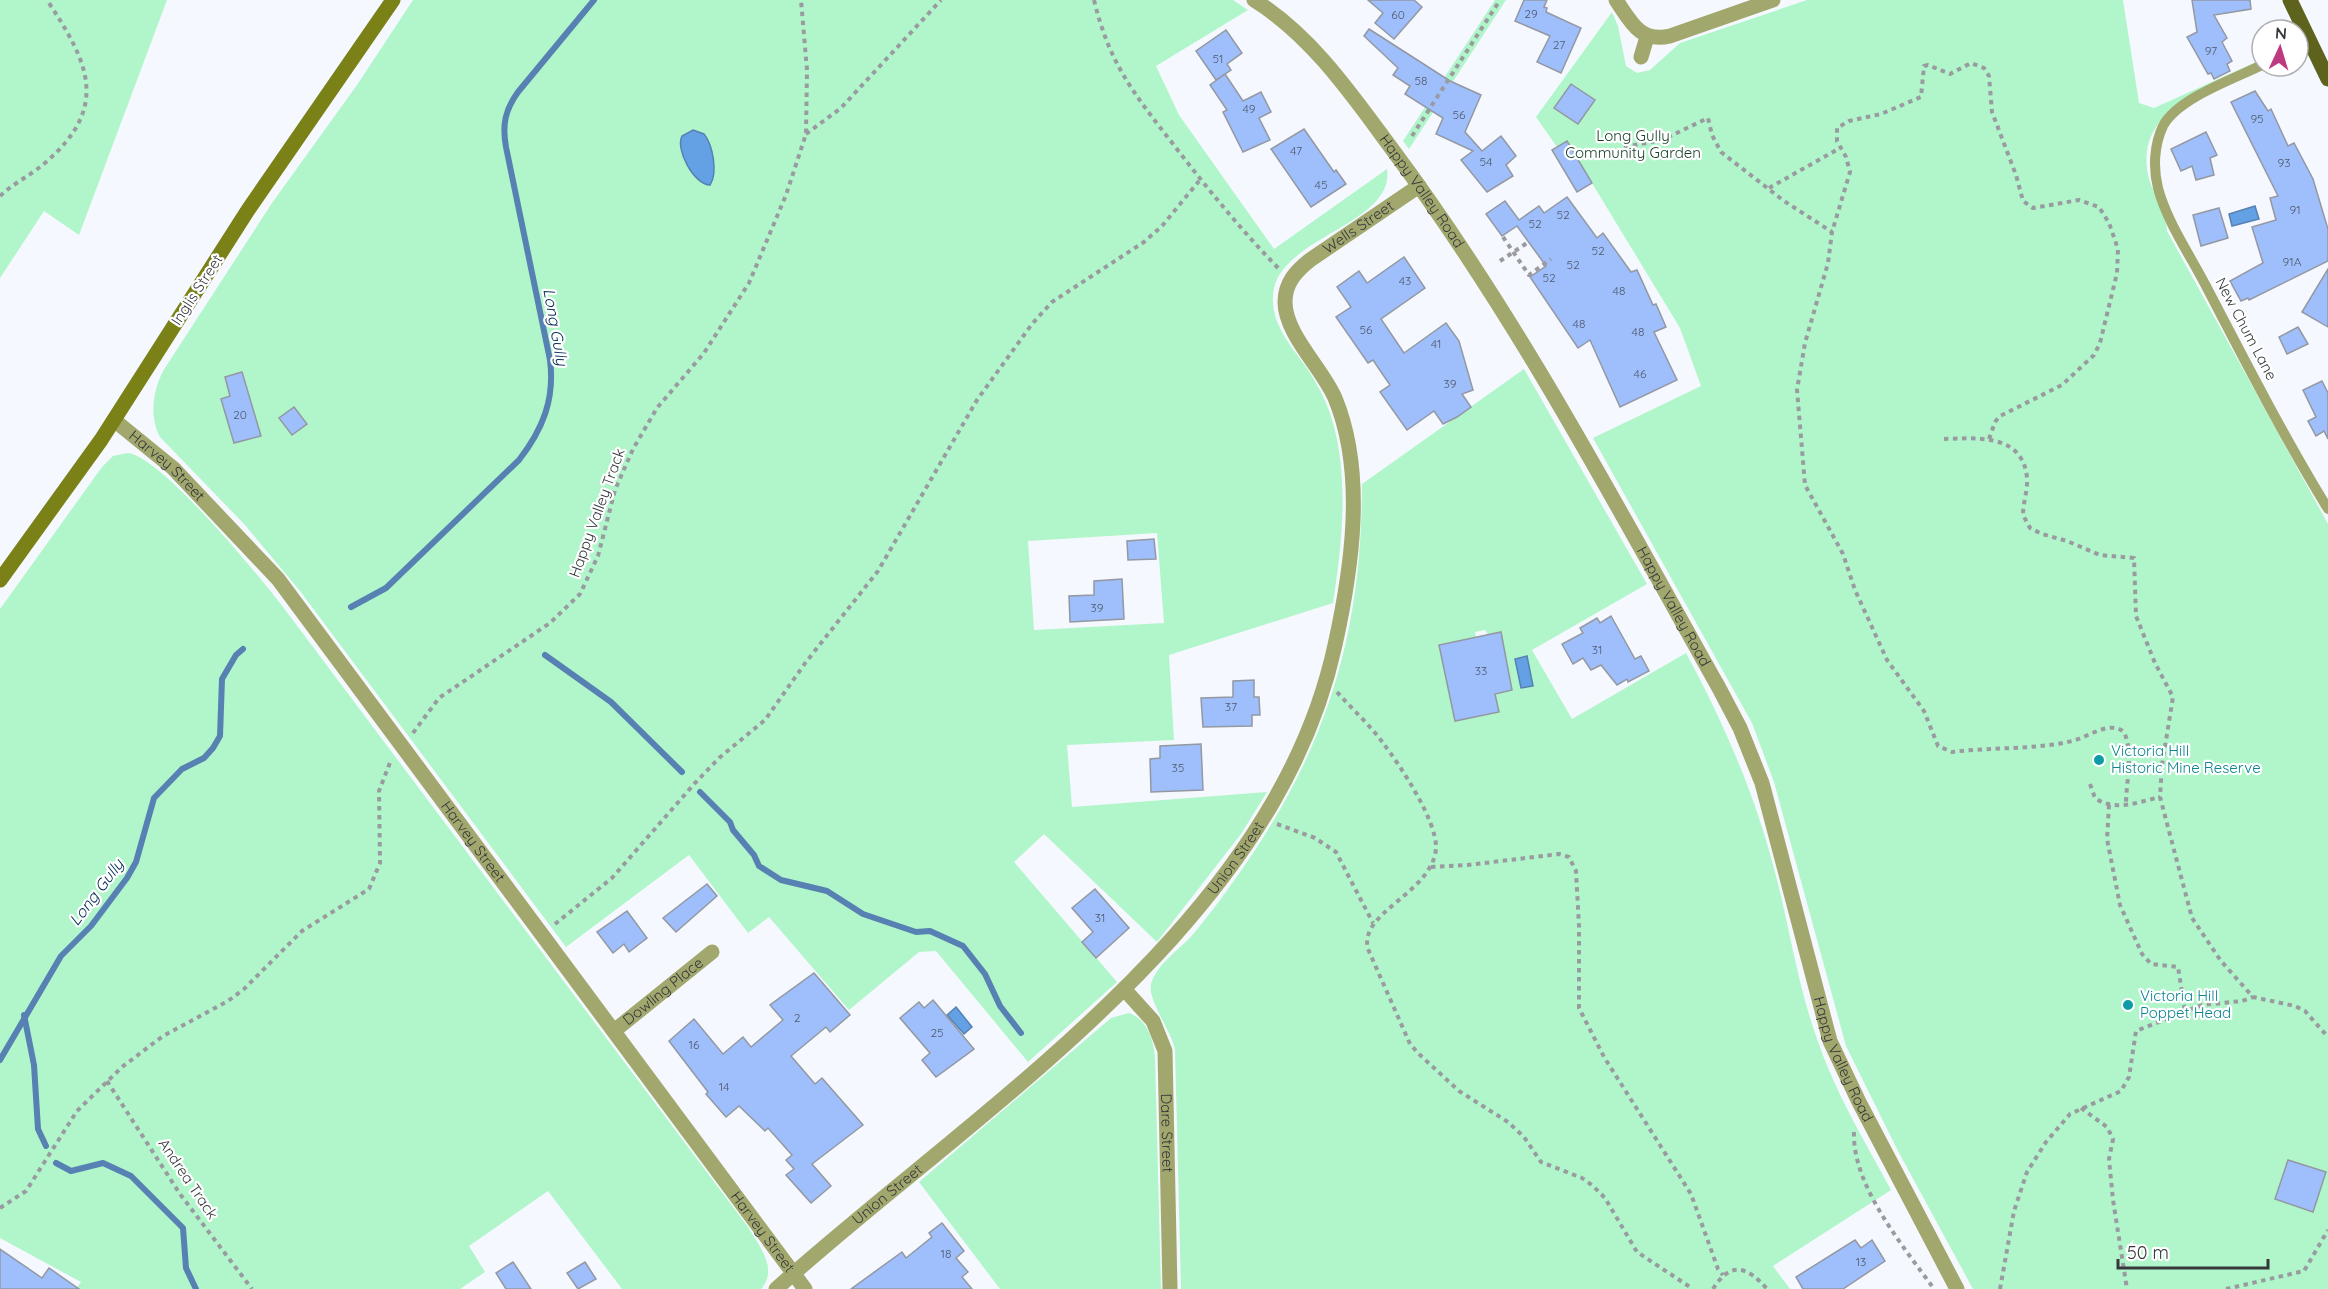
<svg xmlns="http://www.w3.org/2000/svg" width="2328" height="1289" viewBox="0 0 2328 1289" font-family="Quicksand,sans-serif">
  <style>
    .green { fill: #b1f6ca; fill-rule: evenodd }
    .water { fill: #64a0e4; stroke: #5681b2; stroke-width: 1.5 }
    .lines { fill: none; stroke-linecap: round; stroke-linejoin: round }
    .stream { stroke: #5681b2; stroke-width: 6 }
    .building { fill: #9ebefc; stroke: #9398a1; stroke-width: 1.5 }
    .path { stroke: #999ba0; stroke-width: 4; stroke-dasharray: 4.5 4.5; stroke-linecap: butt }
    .service { stroke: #a2a86d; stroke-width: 10 }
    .minor { stroke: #a2a86d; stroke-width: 15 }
    .tertiary { stroke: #a2a86d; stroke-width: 15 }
    .secondary { stroke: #798117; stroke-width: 15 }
    .primary { stroke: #5d621d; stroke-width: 15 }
    .culture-dot { fill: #0f9aa8; stroke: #fff; stroke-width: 2 }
    .labels { text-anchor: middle; stroke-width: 4.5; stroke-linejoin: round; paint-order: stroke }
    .number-label { font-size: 12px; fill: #505a6c }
    .park-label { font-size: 15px; fill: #19402a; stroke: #fff }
    .street-label { font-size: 15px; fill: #36383c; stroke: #fff }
    .culture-label { font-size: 15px; fill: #0d838f; stroke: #fff; text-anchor: start }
    .water-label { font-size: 16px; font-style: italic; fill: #002953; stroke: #fff }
  </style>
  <rect width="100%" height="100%" fill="#f5f8fe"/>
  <g class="green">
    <polygon points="0,0 167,0 79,235 44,211 0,278"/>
    <path d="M 413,0 L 1233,0 L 1248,10 L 1156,66 L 1179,115 L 1274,249 L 1387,169 C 1395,223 1286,236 1274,288 C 1267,323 1293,347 1310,373 C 1320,389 1328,405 1333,423 C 1349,480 1342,545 1333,603 L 1169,655 L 1174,740 L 1067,745 L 1072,807 L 1267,792 L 1241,834 L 1157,942 L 1044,834 L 1014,862 L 1117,982 L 1028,1062 L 936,951 L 919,952 L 849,1010 L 769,917 L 748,933 L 689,855 L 566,947 L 300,591 L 245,525 L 160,437 C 149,416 153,391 163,371 L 272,203 L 357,85 ZM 1157,533 L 1164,623 L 1034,630 L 1028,541 Z"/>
    <polygon points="1495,0 1506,0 1409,149 1403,141"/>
    <path d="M 1807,0 L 2123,0 L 2139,103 L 2154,108 L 2256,62 L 2257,64 C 2210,88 2135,108 2148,175 C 2152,192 2167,216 2167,231 L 2328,524 L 2328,1289 L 1973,1289 L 1898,1151 L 1846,1046 L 1774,782 L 1752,723 L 1593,438 L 1701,386 L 1680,328 L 1567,142 L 1557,147 L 1536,117 L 1612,12 L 1618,26 L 1626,66 L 1637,73 L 1650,70 L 1680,43 Z"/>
    <path d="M 1524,369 L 1647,584 L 1532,650 L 1572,719 L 1686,653 C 1725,725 1756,797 1776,876 C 1790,930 1798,986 1817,1039 C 1835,1092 1864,1140 1891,1190 L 1773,1266 L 1790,1289 L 1181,1289 L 1175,1050 C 1171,1030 1147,999 1151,984 C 1157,963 1182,948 1195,932 C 1208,916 1221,899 1233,882 C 1324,756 1362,640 1362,484 ZM 1485,630 L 1506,661 L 1512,689 L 1495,694 L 1499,711 L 1455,721 L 1446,679 L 1476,637 L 1475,632 Z"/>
    <path d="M 128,453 C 162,457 259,576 283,607 L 748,1227 C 759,1246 779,1269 761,1289 L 622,1289 L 548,1191 L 469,1246 L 485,1272 L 460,1289 L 76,1289 L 81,1282 L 0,1238 L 0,609 L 102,467 L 113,456 Z"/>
    <path d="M 1129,1013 C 1147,1019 1153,1039 1155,1056 L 1161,1289 L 1000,1289 L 919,1182 L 1111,1018 Z"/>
  </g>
  <g class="water">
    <path d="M 693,130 L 704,134 C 713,145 718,173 710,185 C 694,185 675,149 682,136 Z"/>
    <polygon points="2255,206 2259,219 2232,226 2229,214"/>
    <polygon points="1527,656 1533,686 1521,688 1515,659"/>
    <polygon points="956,1007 972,1027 964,1034 947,1015"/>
  </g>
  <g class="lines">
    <g class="stream">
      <path d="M 351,607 L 386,588 L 519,460 C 543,429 555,399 550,360 L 506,147 C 502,125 505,110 518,92 L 594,0"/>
      <polyline points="545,655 611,702 682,772"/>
      <polyline points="700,792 730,822 733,830 754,855 759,866 781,880 827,891 863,914 916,932 930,931 963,946 985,974 1000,1006 1021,1033"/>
      <polyline points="24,1015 34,1065 38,1129 46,1146"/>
      <polyline points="0,1060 61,956 91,926 127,878 136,862 154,798 182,769 204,758 213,748 220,736 222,679 236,655 243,649"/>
      <polyline points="56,1163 71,1171 103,1163 131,1176 183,1228 186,1268 196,1289"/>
    </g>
  </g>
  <g class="building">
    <polygon points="1368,0 1414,0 1422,7 1394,39 1375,23 1383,13"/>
    <polygon points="1524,0 1547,0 1544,7 1547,8 1546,12 1581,28 1561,73 1537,62 1550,36 1515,21"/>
    <polygon points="2192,0 2250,0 2251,9 2214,15 2227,38 2222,42 2232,61 2227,64 2230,71 2214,79 2211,73 2208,74 2187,37 2197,32"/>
    <polygon points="1369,29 1450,81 1481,95 1465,132 1482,151 1501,136 1516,156 1506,165 1513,176 1487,192 1461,160 1473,151 1436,134 1443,118 1405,94 1410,86 1393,75 1398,68 1364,36"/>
    <polygon points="1226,30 1242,53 1227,64 1231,70 1216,80 1196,51"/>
    <polygon points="1225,74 1243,101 1261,92 1271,112 1259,118 1270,140 1243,152 1223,112 1227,110 1210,85"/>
    <polygon points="1571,84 1595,100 1578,124 1554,108"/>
    <polygon points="2255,91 2268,111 2271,109 2288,146 2294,143 2313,179 2328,229 2328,261 2249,300 2248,298 2241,301 2230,281 2263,263 2252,227 2276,220 2270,198 2278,196 2231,102"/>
    <polygon points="1304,129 1334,172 1336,170 1346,184 1311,207 1271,149"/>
    <polygon points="2206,132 2217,155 2210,158 2214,175 2196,180 2192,166 2181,171 2171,149"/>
    <polygon points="1567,141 1592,183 1577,192 1552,150"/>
    <polygon points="1567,197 1597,238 1603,233 1631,272 1637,270 1653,305 1656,304 1666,327 1654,332 1677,380 1620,407 1590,340 1578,348 1530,277 1546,266 1517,226 1502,236 1486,214 1505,201 1519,220 1539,206 1544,213"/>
    <polygon points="2219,208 2228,238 2201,246 2193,215"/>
    <polygon points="1404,257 1425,288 1381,319 1404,353 1446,323 1459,341 1473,390 1462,394 1471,407 1457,417 1443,424 1434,411 1407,430 1380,392 1390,385 1373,360 1368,363 1336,317 1351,307 1337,287 1359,271 1367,283"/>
    <polygon points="2328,269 2328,327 2302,312"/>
    <polygon points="2298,327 2308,344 2287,354 2279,337"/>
    <polygon points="242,372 261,436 234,443 221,399 230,396 225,377"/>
    <polygon points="2322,381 2328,393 2328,439 2324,431 2316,436 2308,421 2316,417 2303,390"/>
    <polygon points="294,407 307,424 292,435 279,418"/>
    <polygon points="1154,539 1156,559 1128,560 1127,541"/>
    <polygon points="1122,579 1124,619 1070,622 1069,596 1094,595 1094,581"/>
    <polygon points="1611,616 1635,659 1641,656 1649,671 1628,682 1627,679 1617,685 1601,665 1591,670 1583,658 1573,664 1562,644 1583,633 1580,628 1597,618 1600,623"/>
    <polygon points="1501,632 1512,690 1495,694 1499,712 1455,721 1439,645"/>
    <polygon points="1254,680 1254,697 1259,697 1260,715 1252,715 1252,726 1203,727 1201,698 1233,697 1233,681"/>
    <polygon points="1201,744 1203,790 1151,792 1150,759 1160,758 1160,746"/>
    <polygon points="707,884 717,896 676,932 663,918"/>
    <polygon points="1095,889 1129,928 1096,958 1082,942 1093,932 1072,908"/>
    <polygon points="627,911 647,938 629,952 624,944 613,953 597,932"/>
    <polygon points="814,973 850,1015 830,1032 826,1027 791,1056 815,1084 822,1078 863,1125 812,1164 831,1186 811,1203 786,1175 794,1169 786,1160 792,1155 768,1128 765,1131 739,1106 726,1117 706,1094 708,1092 669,1041 694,1019 723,1054 743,1037 751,1047 783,1020 770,1005"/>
    <polygon points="933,1000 974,1049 936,1077 922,1060 930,1053 900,1018 919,1002 924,1008"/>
    <polygon points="2288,1160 2326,1172 2313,1212 2275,1199"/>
    <polygon points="942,1223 964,1251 956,1258 968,1272 962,1277 972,1289 851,1289 902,1252 906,1258 932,1237 929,1233"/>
    <polygon points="1855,1240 1861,1248 1872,1240 1885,1261 1843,1289 1803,1289 1796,1277"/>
    <polygon points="0,1249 42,1278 49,1268 79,1289 0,1289"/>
    <polygon points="513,1262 531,1289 506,1289 496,1273"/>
    <polygon points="585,1262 596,1279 578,1289 567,1273"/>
  </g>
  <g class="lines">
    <g class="path">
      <path d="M 1094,0 C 1109,63 1134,94 1173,144 C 1207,188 1241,230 1280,270"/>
      <polyline points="806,134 841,108 941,0"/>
      <polyline points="1412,136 1500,0"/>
      <polyline points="1624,147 1662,140 1708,118 1712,135 1721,152 1784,201 1832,232"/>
      <polyline points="1769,188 1840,148"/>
      <path d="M 0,196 C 14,183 31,175 45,163 C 111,106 88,62 47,0"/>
      <polyline points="1503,237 1529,275 1551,259"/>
      <polyline points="1500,261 1527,243"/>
      <path d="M 1944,439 C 1976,438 2023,433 2027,478 C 2028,490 2023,502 2023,515 L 2030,528 L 2042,534 L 2067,541 L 2100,555 L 2134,558 L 2136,616 L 2155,663 L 2173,697 L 2162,765 L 2160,797 L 2192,918 L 2221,961 L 2253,997 L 2295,1006 L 2305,1011 L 2328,1037"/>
      <path d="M 1989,439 L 1995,422 L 2000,416 L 2062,385 L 2094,355 L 2100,343 L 2117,273 L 2118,249 L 2109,223 L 2099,207 L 2079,200 L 2033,208 L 2023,201 L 2016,175 L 1992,112 L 1989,76 L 1984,68 L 1971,63 L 1950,74 L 1928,65 L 1924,66 L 1921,97 L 1881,114 L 1849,121 L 1837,128 L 1837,141 L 1846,157 L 1850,172 L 1832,232 L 1828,263 L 1805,343 L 1797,390 L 1805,485 L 1843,554 L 1855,590 L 1887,660 L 1924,711 L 1938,746 L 1952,752 C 1991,747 2034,750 2072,741 C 2089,737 2109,720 2124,732 C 2134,754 2126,781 2126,804"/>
      <path d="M 1337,692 C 1352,709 1370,725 1383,743 C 1400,765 1437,821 1436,848 C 1433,893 1358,912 1368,949 L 1410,1044 L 1420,1055 L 1459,1091 L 1508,1122 L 1524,1137 L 1541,1162 L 1582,1178 L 1593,1186 L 1605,1198 L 1637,1252 L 1693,1289"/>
      <polyline points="413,733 439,698 550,623 580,594 598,556 615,490 633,449 657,408 704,353 749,283 786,195 806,134 807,70 801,0"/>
      <path d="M 2090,784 L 2095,798 C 2114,812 2139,802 2160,797"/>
      <polyline points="2109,805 2107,839 2120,905 2142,954 2151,964 2178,967 2185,1011"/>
      <polyline points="1277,824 1315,838 1336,852 1373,923"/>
      <polyline points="1431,867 1468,865 1559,854 1569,857 1576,871 1579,926 1579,1008 1604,1057 1691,1194 1718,1269 1723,1275"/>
      <polyline points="555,924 612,878 695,783 719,758 765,720 806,662 878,571 977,400 1032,324 1052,302 1144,242 1162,226 1199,181"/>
      <polyline points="107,1081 180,1194 252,1289"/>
      <polyline points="2081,1108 2107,1127 2113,1139 2109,1159 2113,1200 2127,1289"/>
      <path d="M 1854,1132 C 1852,1186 1904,1247 1934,1289"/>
      <polyline points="0,1208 26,1191 77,1111 122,1067 163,1036 228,1001 244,989 302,931 369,889 380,863 379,791 391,760"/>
      <path d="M 1713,1289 C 1731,1260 1748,1267 1767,1289"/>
      <polyline points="2000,1289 2014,1211 2027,1172 2046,1142 2070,1114 2121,1091 2129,1077 2136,1031 2202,1005 2242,1001 2253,997"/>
      <polyline points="2226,1289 2304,1271 2328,1230"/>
    </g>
    <path class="service" d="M 2262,65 C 2234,79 2178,98 2163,126 C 2154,145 2153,168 2158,188 C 2167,222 2190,255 2206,286 C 2245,361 2284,437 2328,509"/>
    <g class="minor">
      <path d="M 1616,0 C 1631,22 1640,43 1670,36 L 1773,0"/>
      <polyline points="1641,57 1647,37"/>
      <path id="s1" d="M 114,420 L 173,468 L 278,579 L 805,1289"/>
      <path id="s2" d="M 1125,990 L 1153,1021 L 1165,1051 L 1170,1289"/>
      <path id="s3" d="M 614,1031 L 712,952"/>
      <path id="s4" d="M 776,1289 C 976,1109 1274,926 1335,645 C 1352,568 1366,473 1335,398 C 1322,368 1285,334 1285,302 C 1285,283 1296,271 1310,260 L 1419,186"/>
    </g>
    <path class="tertiary" id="s5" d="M 1254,0 C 1312,36 1352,95 1392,149 C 1518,318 1616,505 1719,688 L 1740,728 L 1762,783 L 1830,1041 L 1859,1102 L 1957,1289"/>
    <polyline class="secondary" points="0,580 101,440 248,210 393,0"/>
    <polyline class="primary" points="2290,0 2328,79"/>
  </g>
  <g class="culture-dot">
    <circle cx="2099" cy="760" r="6"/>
    <circle cx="2128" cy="1005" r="6"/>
  </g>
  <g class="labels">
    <g class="number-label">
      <text x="1531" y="18">29</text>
      <text x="1398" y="19">60</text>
      <text x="1559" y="49">27</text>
      <text x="2211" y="55">97</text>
      <text x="1218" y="63">51</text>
      <text x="1421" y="85">58</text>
      <text x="1249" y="113">49</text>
      <text x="1459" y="119">56</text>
      <text x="2257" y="123">95</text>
      <text x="1296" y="155">47</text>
      <text x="1486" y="166">54</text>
      <text x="2284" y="167">93</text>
      <text x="1321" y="189">45</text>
      <text x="2295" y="214">91</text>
      <text x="1563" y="219">52</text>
      <text x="1535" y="228">52</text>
      <text x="1598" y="255">52</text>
      <text x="2292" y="266">91A</text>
      <text x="1573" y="269">52</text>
      <text x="1549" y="282">52</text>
      <text x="1405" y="285">43</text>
      <text x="1619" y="295">48</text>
      <text x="1579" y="328">48</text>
      <text x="1366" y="334">56</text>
      <text x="1638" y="336">48</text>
      <text x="1436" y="348">41</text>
      <text x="1640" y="378">46</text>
      <text x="1450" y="388">39</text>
      <text x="240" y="419">20</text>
      <text x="1097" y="612">39</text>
      <text x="1597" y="654">31</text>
      <text x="1481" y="675">33</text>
      <text x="1231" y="711">37</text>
      <text x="1178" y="772">35</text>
      <text x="1100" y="922">31</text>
      <text x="797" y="1022">2</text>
      <text x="937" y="1037">25</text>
      <text x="694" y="1049">16</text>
      <text x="724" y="1091">14</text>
      <text x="946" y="1258">18</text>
      <text x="1861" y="1266">13</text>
    </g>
    <g class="park-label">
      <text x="1633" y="141">Long Gully<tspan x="1633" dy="17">Community Garden</tspan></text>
    </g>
    <g class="street-label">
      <text dy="5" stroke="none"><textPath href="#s5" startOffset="256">Happy Valley Road</textPath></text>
      <text dy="5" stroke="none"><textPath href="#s4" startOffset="1338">Wells Street</textPath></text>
      <text transform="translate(197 290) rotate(-57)" y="5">Inglis Street</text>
      <text transform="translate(2246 329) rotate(62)" y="5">New Chum Lane</text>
      <text dy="5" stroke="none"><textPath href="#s1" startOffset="70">Harvey Street</textPath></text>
      <text transform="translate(597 513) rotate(-70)" y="5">Happy Valley Track</text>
      <text dy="5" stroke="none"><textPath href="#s5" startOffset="742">Happy Valley Road</textPath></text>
      <text dy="5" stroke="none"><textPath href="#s1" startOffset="556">Harvey Street</textPath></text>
      <text dy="5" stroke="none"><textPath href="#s4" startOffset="632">Union Street</textPath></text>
      <text dy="5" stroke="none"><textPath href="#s3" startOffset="63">Dowling Place</textPath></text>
      <text dy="5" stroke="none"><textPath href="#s5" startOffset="1228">Happy Valley Road</textPath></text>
      <text dy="5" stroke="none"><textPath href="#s2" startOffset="156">Dare Street</textPath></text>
      <text transform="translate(188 1179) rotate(56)" y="5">Andrea Track</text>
      <text dy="5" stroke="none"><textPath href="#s4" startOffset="146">Union Street</textPath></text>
      <text dy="5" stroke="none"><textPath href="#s1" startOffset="1042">Harvey Street</textPath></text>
    </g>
    <g class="culture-label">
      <text x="2111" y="756">Victoria Hill<tspan x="2111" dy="17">Historic Mine Reserve</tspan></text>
      <text x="2140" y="1001">Victoria Hill<tspan x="2140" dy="17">Poppet Head</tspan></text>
    </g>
    <g class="water-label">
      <text transform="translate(556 327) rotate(80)" y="6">Long Gully</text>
      <text transform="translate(96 892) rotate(-53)" y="6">Long Gully</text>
    </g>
  </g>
  <g transform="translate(2280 48) rotate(4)"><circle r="28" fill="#ffffff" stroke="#afafb1" stroke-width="1.5"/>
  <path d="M0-4.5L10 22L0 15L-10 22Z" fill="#bd3a80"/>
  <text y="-9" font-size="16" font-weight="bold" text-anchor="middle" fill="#36383c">N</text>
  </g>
  <path d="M2118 1259v9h150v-9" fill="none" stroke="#36383c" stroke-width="3"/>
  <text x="2127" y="1259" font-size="18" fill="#36383c" stroke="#ffffff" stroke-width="4.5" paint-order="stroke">50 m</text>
</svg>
